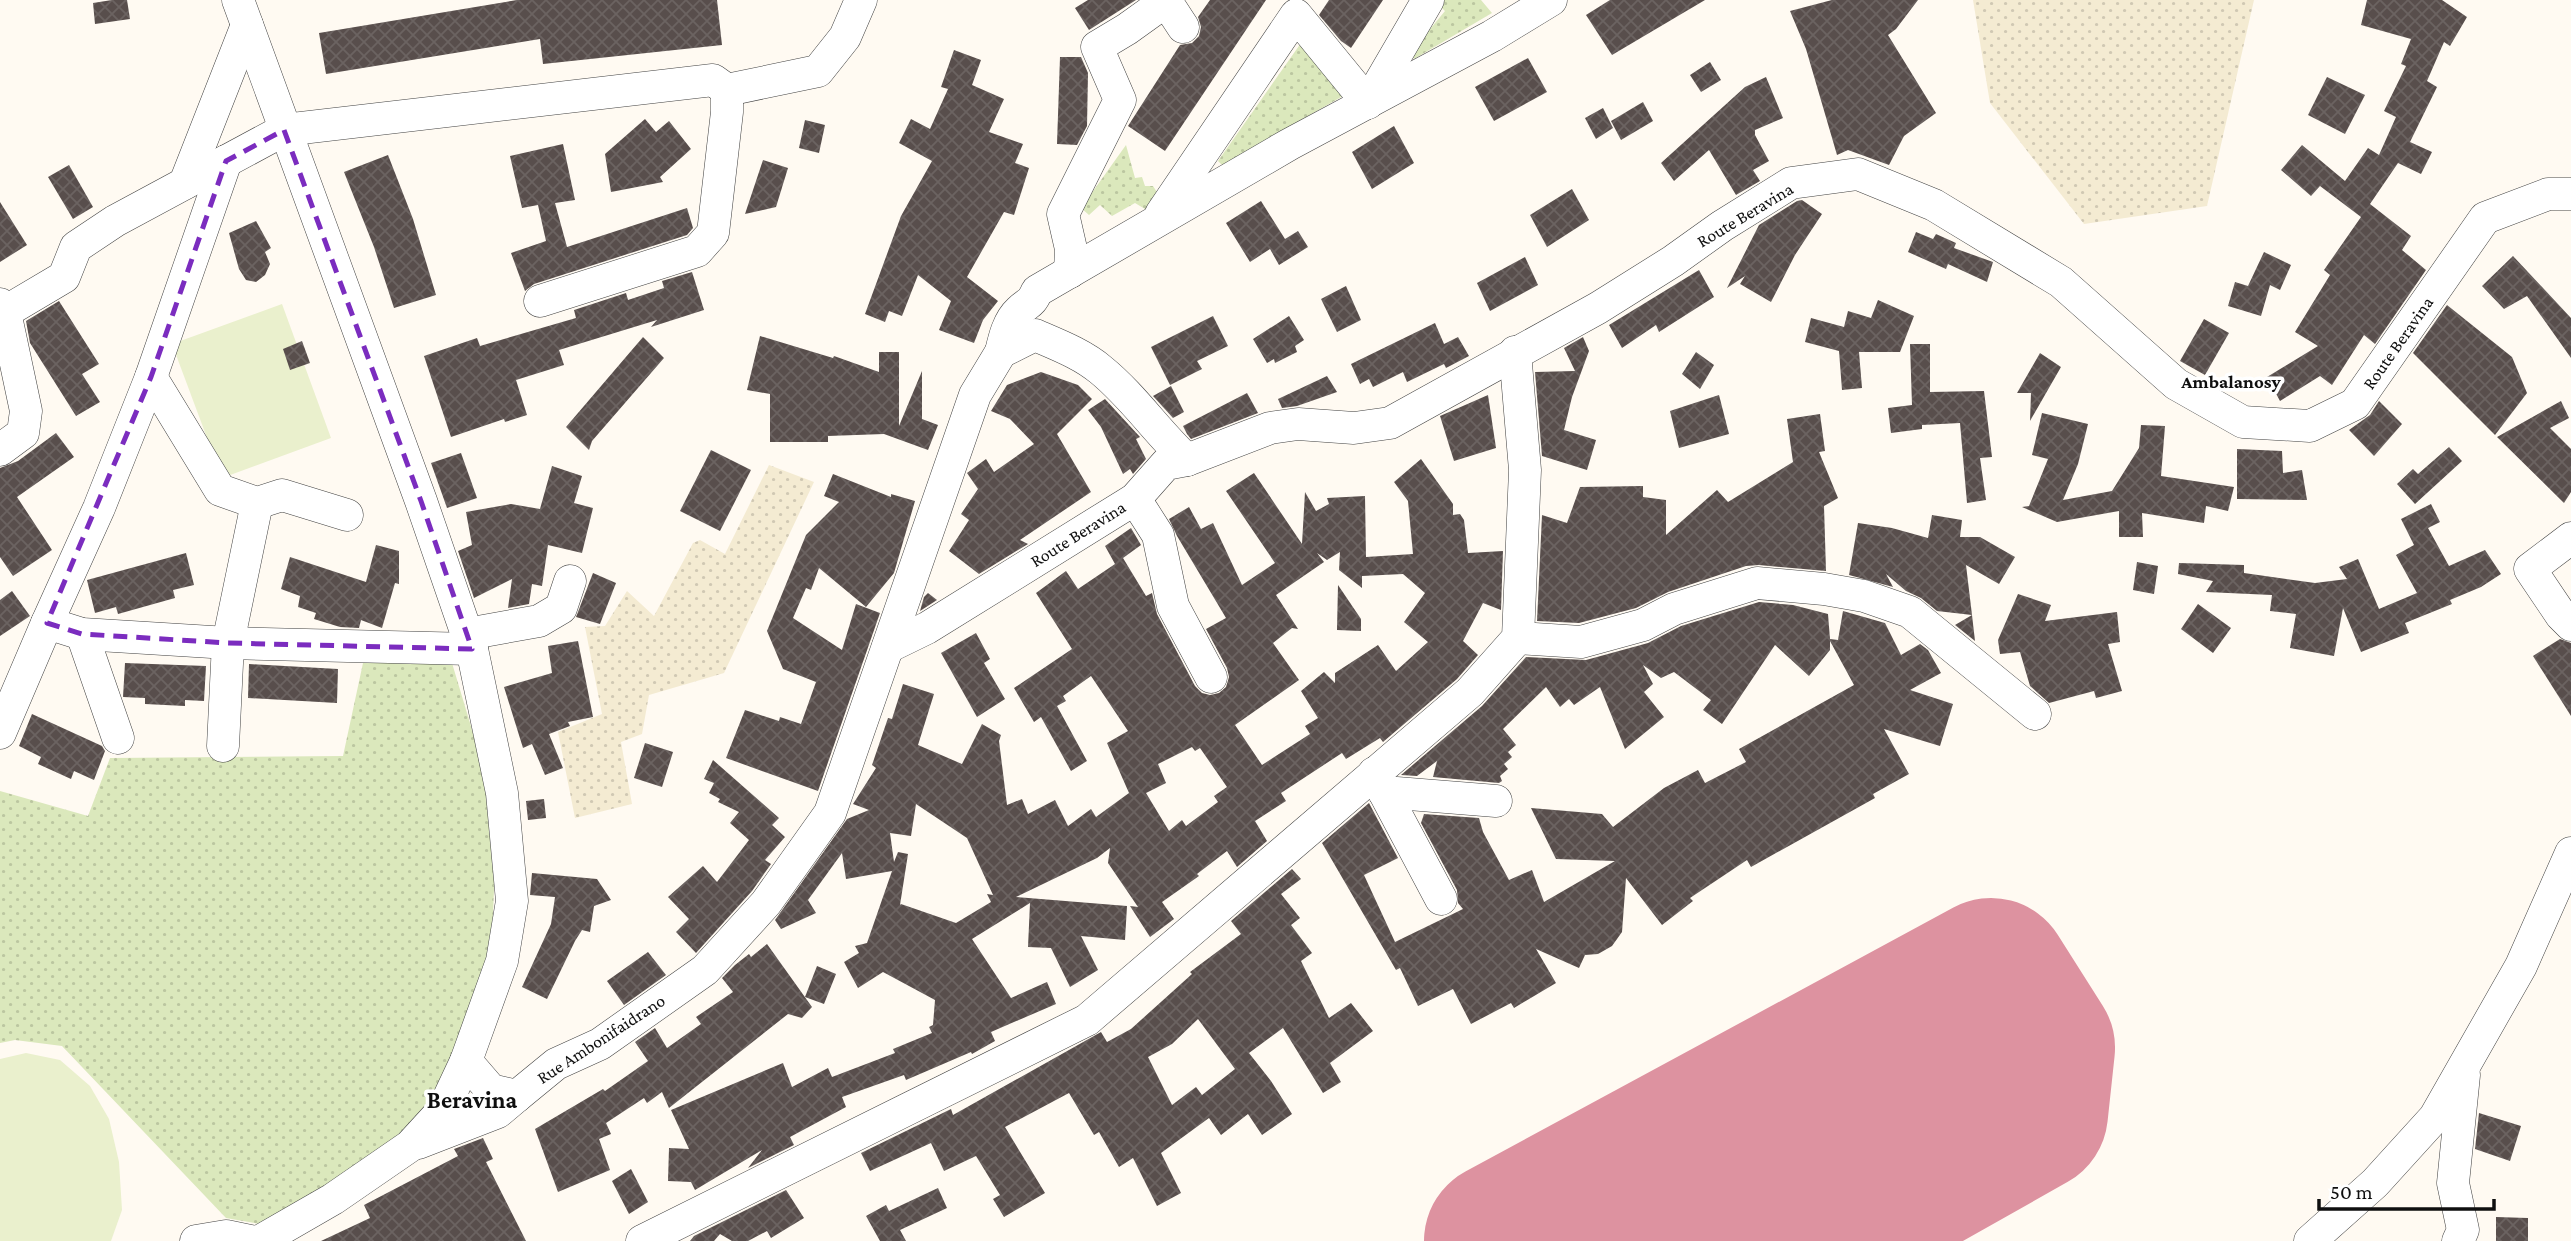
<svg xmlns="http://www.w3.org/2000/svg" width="2571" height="1241" viewBox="0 0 2571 1241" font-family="'Crimson Pro',serif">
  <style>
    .farmland { fill: url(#farmland-dots) }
    .grass { fill: url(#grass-dots) }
    .pitch { fill: #eaf0cd }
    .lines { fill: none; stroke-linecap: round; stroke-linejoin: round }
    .runway { stroke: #dd92a0; stroke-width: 158 }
    .building { fill: url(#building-cross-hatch); fill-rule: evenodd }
    .minor-casing { stroke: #424242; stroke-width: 33 }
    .minor { stroke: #fff; stroke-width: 32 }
    .marked { fill: none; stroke: #7b2cbf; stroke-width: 5; stroke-dasharray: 14 9; stroke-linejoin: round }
    .labels { text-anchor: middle; stroke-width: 7; stroke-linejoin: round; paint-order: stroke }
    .street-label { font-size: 18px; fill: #0f0f0f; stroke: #fff }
    .neighbourhood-label { font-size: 19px; font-weight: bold; fill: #0f0f0f; stroke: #fff }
    .district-label { font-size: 24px; font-weight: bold; fill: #0f0f0f; stroke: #fff }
  </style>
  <defs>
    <pattern id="farmland-dots" width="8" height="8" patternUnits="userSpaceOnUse" patternTransform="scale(1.75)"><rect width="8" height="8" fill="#f4ebd2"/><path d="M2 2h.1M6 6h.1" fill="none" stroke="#d0c8b3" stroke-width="1.8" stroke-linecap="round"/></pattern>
    <pattern id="grass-dots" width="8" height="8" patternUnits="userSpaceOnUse" patternTransform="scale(1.75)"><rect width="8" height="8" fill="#dbe8bc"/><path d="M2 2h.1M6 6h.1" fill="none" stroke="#bbc6a0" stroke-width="1.8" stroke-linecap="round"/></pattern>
    <pattern id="building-cross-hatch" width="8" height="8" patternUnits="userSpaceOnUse" patternTransform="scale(1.75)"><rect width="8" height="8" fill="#584e4c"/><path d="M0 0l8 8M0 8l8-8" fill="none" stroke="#6b6361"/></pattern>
  </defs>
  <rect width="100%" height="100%" fill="#fffaf2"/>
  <g class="farmland">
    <polygon points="1973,0 2254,0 2207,206 2084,224 1990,103"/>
    <polygon points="769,465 814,482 724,673 649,695 642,734 621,742 632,804 575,818 558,732 602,714 585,627 605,626 627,591 654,616 693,543 700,540 725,554"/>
  </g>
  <g class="grass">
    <polygon points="1443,0 1481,0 1492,13 1414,59 1411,52 1445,11 1439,5"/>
    <polygon points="1301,43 1343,96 1222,165 1218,161"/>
    <polygon points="1126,145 1135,178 1142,177 1145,186 1153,186 1162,200 1145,209 1135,203 1112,216 1100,205 1089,215 1081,208"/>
    <polygon points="363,663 452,663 476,743 496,840 492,939 474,1028 432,1105 387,1157 271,1226 226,1218 62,1046 15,1040 0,1043 0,791 88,816 110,758 343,756"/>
  </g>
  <g class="pitch">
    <polygon points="282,304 331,438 222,478 172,344"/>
    <polygon points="26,1053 60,1060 90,1086 109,1119 119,1162 122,1210 111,1241 0,1241 0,1059"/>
  </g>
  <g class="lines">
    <polyline class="runway" points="1503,1241 1991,977 2036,1048 2029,1113 1889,1192 1833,1160 1683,1241"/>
  </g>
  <g class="building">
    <polygon points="112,0 127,0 130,19 95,24 93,3"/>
    <polygon points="517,0 717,0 722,45 543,64 540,39 326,74 319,33"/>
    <polygon points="1088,0 1136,0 1089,30 1075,8"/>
    <polygon points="1210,0 1266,0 1165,151 1128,126 1180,45 1192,43 1199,36 1201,27 1198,17"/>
    <polygon points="1329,0 1383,0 1351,48 1341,41 1319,15"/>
    <polygon points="1610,0 1705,0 1612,55 1586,15"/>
    <polygon points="1832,0 1918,0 1896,29 1888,35 1936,113 1904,136 1889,165 1848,150 1837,155 1806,49 1790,11"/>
    <polygon points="2367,0 2442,0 2467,17 2450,46 2444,42 2427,81 2437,87 2410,142 2432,152 2421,174 2398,163 2370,204 2411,236 2402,250 2426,270 2375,344 2364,335 2332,385 2320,376 2280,401 2267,377 2318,346 2295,332 2330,275 2324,270 2361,217 2320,186 2311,196 2281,170 2302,145 2345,181 2368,148 2379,155 2396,117 2384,111 2406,66 2401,64 2411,39 2361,25"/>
    <polygon points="954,50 981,60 972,85 1004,99 989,132 1023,144 1015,163 1029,168 1014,215 1004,212 967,277 998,301 983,320 974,343 939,330 951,301 918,275 902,316 889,311 885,322 865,314 901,216 932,161 899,143 911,119 930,129 948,89 941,87"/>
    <polygon points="1060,57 1081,57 1088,73 1087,126 1077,145 1057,144"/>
    <polygon points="1528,58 1547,92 1494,121 1475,87"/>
    <polygon points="1710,62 1721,80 1701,92 1690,75"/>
    <polygon points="1766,77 1783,118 1755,130 1755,135 1769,161 1753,170 1760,181 1736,195 1709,150 1674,181 1661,163 1745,87"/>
    <polygon points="2327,77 2365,95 2345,134 2308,115"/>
    <polygon points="1643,102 1653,121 1621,140 1611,121"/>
    <polygon points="1603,108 1613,128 1596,139 1585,118"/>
    <polygon points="645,119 656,132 669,121 691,149 660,177 663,182 611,192 605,154"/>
    <polygon points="805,120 825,125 819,153 799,148"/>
    <polygon points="1394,126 1414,163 1372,189 1352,152"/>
    <polygon points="563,144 575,200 555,203 567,247 687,208 693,228 687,235 534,284 525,291 511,253 546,241 538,205 522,208 510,156"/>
    <polygon points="388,155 413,219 436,295 394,308 374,247 344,172"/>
    <polygon points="763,160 788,168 776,207 745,214"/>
    <polygon points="69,165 93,207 73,219 48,177"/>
    <polygon points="1572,189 1589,220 1547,247 1530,215"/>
    <polygon points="1802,200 1822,214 1795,255 1771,302 1740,284 1745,276 1727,288 1759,225 1797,201"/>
    <polygon points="1261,201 1285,239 1298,231 1308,247 1279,265 1270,249 1250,262 1226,223"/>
    <polygon points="0,202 27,245 0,262"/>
    <polygon points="256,221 271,248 265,252 270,264 265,275 256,282 246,280 239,269 229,233"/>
    <polygon points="1916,232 1933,239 1936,234 1956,243 1954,248 1993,262 1987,282 1948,264 1946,269 1908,252"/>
    <polygon points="2264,252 2291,265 2280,290 2270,285 2261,316 2228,306 2235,282 2248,286"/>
    <polygon points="2513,256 2571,318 2571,358 2527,296 2504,309 2482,286"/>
    <polygon points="1525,257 1538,285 1490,311 1477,283"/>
    <polygon points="1699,270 1714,297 1659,332 1656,325 1622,348 1609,325"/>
    <polygon points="692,272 704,310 651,327 657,320 559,350 564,365 516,380 527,415 505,422 504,419 451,437 424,356 477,338 480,346 576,318 574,310 626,293 628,300 664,288 662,281"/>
    <polygon points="1346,286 1361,320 1337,332 1321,299"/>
    <polygon points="1878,300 1914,316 1900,352 1859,352 1862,388 1842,390 1839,351 1805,342 1811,318 1844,327 1848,311 1871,318"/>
    <polygon points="59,301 99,364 82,374 100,402 76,416 30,343 26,321"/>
    <polygon points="2447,305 2512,357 2527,393 2495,435 2413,353"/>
    <polygon points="1213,316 1228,346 1197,361 1202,369 1170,385 1151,347"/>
    <polygon points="1289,316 1304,340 1295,346 1297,352 1275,363 1274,359 1267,363 1253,339"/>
    <polygon points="2204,319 2229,333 2205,375 2180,361"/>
    <polygon points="1435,323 1444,344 1458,337 1469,356 1446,368 1444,364 1407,382 1403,372 1373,387 1369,379 1360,384 1351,364"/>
    <polygon points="760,336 833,358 834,356 879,372 879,352 899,352 899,426 922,371 922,419 938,425 928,450 884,434 828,436 828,442 770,442 770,394 747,390"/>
    <polygon points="643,337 664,358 592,441 589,450 566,427"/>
    <polygon points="1583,337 1589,351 1572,397 1564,430 1596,440 1587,470 1542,456 1535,372 1575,371 1564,348"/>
    <polygon points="302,341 310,363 290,370 283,349"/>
    <polygon points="1910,344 1930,344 1930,392 1984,391 1992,457 1980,458 1986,500 1967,503 1960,423 1922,425 1922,429 1891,433 1888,408 1912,405"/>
    <polygon points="1696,352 1714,365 1700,389 1682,374"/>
    <polygon points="2040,353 2061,367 2030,421 2031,393 2017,393"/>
    <polygon points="1041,372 1078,385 1092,399 1057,434 1091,492 1020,540 1028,544 979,574 949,551 969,520 961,514 978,489 967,473 986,459 994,472 1034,444 1010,419 991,411 1007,385"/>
    <polygon points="1327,376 1337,392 1297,406 1282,408 1278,399"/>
    <polygon points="1171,386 1184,412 1173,418 1153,396"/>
    <polygon points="1247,393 1258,413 1191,439 1187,434 1183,426"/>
    <polygon points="1488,395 1496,448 1454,461 1440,416"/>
    <polygon points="1719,395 1729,434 1679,448 1670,411"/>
    <polygon points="1105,399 1140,437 1136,439 1146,459 1133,474 1130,469 1123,474 1101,427 1088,410"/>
    <polygon points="2379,401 2402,424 2374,456 2349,430 2370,415"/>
    <polygon points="2561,401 2569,418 2550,428 2571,449 2571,492 2564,503 2497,437"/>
    <polygon points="2042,413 2088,424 2078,464 2063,500 2112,491 2139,448 2141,425 2165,426 2161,476 2234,487 2228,511 2206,506 2204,523 2142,513 2143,537 2119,537 2119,511 2057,522 2022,507 2029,506 2048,459 2032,455"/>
    <polygon points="1820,414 1825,451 1819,452 1838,498 1824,506 1826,571 1759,565 1746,566 1668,592 1636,608 1579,623 1537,621 1542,515 1567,523 1580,487 1643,486 1643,497 1666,500 1666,535 1717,490 1728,502 1793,462 1787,419"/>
    <polygon points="56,433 74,457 17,497 52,550 13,576 0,557 0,468 18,461"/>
    <polygon points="2449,447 2462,461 2415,504 2397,484 2413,469 2418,474"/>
    <polygon points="2237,449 2282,451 2283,473 2302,470 2307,500 2237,499"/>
    <polygon points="711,450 751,470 720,531 680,511"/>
    <polygon points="461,453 477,498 447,508 431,463"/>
    <path d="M 1421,459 L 1453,504 L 1453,515 L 1460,514 L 1464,520 L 1468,553 L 1503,551 L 1501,610 L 1483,603 L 1463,641 L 1478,655 L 1457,679 L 1383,742 L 1380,738 L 1346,759 L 1342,753 L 1281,793 L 1286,801 L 1255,821 L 1267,841 L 1237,867 L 1227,851 L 1197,874 L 1199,876 L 1162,902 L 1174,919 L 1150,937 L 1130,906 L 1138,907 L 1108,863 L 1110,848 L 1097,858 L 1016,897 L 1127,906 L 1125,940 L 1081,936 L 1098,970 L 1070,987 L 1051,948 L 1028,947 L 1030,903 L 972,939 L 1011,998 L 1047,982 L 1056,1004 L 991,1032 L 995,1041 L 972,1054 L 971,1052 L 906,1080 L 904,1075 L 842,1097 L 846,1107 L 790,1137 L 794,1145 L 748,1168 L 762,1150 L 695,1190 L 691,1182 L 668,1181 L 669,1148 L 689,1149 L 671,1110 L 783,1063 L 792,1087 L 828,1068 L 832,1077 L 895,1053 L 893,1049 L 932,1033 L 929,1027 L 933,1025 L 935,1000 L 883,972 L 858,988 L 844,962 L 859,953 L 855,946 L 867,943 L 892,871 L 846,879 L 842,853 L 808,900 L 816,913 L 781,929 L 775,920 L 847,819 L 869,810 L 853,804 L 876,768 L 872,765 L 888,718 L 892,719 L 903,684 L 934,694 L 918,745 L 962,764 L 982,724 L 1001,735 L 999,741 L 1007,805 L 1022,799 L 1028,814 L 1055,800 L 1068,826 L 1091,809 L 1096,817 L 1129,793 L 1107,743 L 1128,731 L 1091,676 L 1063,696 L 1066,701 L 1057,706 L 1087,761 L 1071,771 L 1041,717 L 1034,722 L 1014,688 L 1072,649 L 1036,593 L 1066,571 L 1078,589 L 1115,564 L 1105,546 L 1131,528 L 1141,545 L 1123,558 L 1146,596 L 1152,593 L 1157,614 L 1195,686 L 1202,693 L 1210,695 L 1219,693 L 1226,687 L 1229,677 L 1227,668 L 1206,629 L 1226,618 L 1177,536 L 1169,519 L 1189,507 L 1201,529 L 1213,523 L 1242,585 L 1275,563 L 1226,491 L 1254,473 L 1302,544 L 1305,492 L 1316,511 L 1329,504 L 1327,498 L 1365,496 L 1366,557 L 1413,554 L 1408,501 L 1394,482 ZM 1340,552 L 1339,570 L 1362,588 L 1362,576 L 1403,574 L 1425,593 L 1404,622 L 1428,642 L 1396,671 L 1378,645 L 1335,673 L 1335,683 L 1324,672 L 1301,691 L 1318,718 L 1305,726 L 1310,734 L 1262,765 L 1235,725 L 1299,680 L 1273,643 L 1292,628 L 1298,629 L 1276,595 L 1324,562 L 1317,553 L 1327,560 ZM 1192,747 L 1195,751 L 1200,748 L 1227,787 L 1214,796 L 1218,802 L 1186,826 L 1182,820 L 1169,831 L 1146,793 L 1166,783 L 1158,764 ZM 916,804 L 967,838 L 993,895 L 987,894 L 991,902 L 956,923 L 901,904 L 900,905 L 908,854 L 898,852 L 894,862 L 890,833 L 911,836 Z"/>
    <polygon points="552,466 582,476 574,503 593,508 582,553 548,545 542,586 532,584 529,604 508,608 512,579 474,598 458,551 472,545 466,512 511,504 540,509"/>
    <polygon points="833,474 891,497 891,494 915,501 894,573 866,607 819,568 811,590 806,588 793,618 842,650 856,604 880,613 818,791 726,758 745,710 779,721 780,717 801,724 816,682 783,669 767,631 806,535 839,502 824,496"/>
    <polygon points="2431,504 2440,522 2428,528 2449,566 2485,550 2501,574 2481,587 2450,600 2452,604 2405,623 2409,633 2361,652 2343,608 2334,656 2290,648 2296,614 2270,611 2272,595 2206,592 2213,581 2178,574 2179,563 2244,565 2244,573 2315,583 2347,579 2339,567 2358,559 2379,609 2417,593 2396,555 2414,545 2401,519"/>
    <polygon points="1932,515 1962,520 1960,537 1980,537 2015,557 1999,584 1966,565 1972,615 1937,611 1921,598 1906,591 1886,574 1893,587 1849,575 1858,523 1892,528 1928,538"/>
    <polygon points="376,545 399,551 399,584 395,583 382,628 361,620 359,628 340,627 314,619 316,613 298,607 300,596 281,589 290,557 366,582"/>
    <polygon points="186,553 194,585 173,590 175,598 118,614 116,607 95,613 87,580"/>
    <polygon points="2137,562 2158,566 2154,594 2133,590"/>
    <polygon points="593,573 616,583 600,624 576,617"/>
    <polygon points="1338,585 1361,619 1361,631 1337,630"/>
    <polygon points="12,591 30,616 0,636 0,600"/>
    <polygon points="928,593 937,600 920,611 924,597"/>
    <polygon points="2018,594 2051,605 2045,621 2117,612 2120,642 2108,644 2122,691 2096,698 2094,691 2049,703 2030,686 2020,652 2000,654 1998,640"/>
    <polygon points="1759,602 1793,605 1828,614 1830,639 1838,640 1843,611 1885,623 1901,655 1920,644 1928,650 1941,673 1910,690 1953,704 1940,746 1884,729 1909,774 1873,794 1875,798 1751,867 1747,860 1690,898 1693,901 1662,925 1626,878 1622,932 1612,946 1598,954 1585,955 1579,968 1536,949 1556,983 1514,1008 1511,1003 1471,1024 1453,989 1418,1006 1400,968 1396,970 1322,843 1369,803 1398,858 1364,875 1395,942 1463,909 1458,903 1457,890 1421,823 1424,814 1479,818 1483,832 1509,880 1532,870 1544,902 1615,861 1556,859 1531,808 1602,814 1613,827 1664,788 1698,770 1705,783 1746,762 1739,749 1854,685 1830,641 1830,650 1809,676 1775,645 1722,724 1703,710 1711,700 1674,672 1661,678 1643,665 1653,684 1644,692 1664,717 1625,749 1600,687 1574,705 1569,699 1560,707 1546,687 1503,729 1516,745 1508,752 1512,757 1504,764 1508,769 1500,776 1502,781 1499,783 1433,777 1437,761 1417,776 1401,775 1482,706 1526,657 1586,660 1648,643 1681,626"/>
    <polygon points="2198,604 2231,628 2213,653 2181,629"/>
    <polygon points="1972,615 1975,641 1955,625"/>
    <polygon points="976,633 990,659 984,663 1005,699 977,717 941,653"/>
    <polygon points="2560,639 2571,643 2571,716 2533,656"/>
    <polygon points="578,641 593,717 568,722 570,726 549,734 563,768 545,775 532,744 523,748 504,687 552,673 548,646"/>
    <polygon points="125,663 206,666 204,701 185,700 185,706 145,704 145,698 123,697"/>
    <polygon points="249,664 338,669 337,703 248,698"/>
    <polygon points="32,714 102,746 105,751 94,780 74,771 71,779 38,764 41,757 19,746"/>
    <polygon points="645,743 673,752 662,787 634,778"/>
    <polygon points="713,760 779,818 772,825 785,837 765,860 771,864 752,891 696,953 676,932 689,919 668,897 703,866 717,882 749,840 730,823 739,812 718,802 720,799 709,793 714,783 704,779"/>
    <polygon points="544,799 546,818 528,820 526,801"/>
    <path d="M 1292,869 L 1301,879 L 1281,894 L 1300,918 L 1291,925 L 1312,953 L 1301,961 L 1329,1018 L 1351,1003 L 1373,1031 L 1330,1063 L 1341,1082 L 1323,1093 L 1283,1028 L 1249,1053 L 1271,1081 L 1292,1114 L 1262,1135 L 1248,1114 L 1221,1135 L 1209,1118 L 1161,1153 L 1181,1193 L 1157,1206 L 1133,1158 L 1119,1167 L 1099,1132 L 1094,1135 L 1069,1093 L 1005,1127 L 1045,1193 L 1004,1217 L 993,1199 L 1000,1195 L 976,1156 L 944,1171 L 931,1143 L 870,1171 L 861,1153 L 951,1109 L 953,1115 L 1101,1032 L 1107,1042 L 1131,1029 L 1192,974 L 1190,972 L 1241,934 L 1231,921 ZM 1198,1019 L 1235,1069 L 1202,1095 L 1196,1087 L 1172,1105 L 1148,1057 L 1172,1044 Z"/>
    <polygon points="532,873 597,879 611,900 594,906 590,932 582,930 575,941 547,999 522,987 551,924 555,897 530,895"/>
    <polygon points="767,944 812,1007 802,1018 788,1014 669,1108 662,1092 647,1103 644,1098 606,1123 611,1134 599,1139 610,1170 558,1192 535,1129 603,1089 605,1091 648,1061 635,1042 655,1028 667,1048 701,1024 696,1017 733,992 722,978 735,965 749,954 751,957"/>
    <polygon points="648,952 666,975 624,1005 607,981"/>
    <polygon points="817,966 836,974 824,1004 805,997"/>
    <polygon points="2479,1113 2521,1126 2510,1161 2475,1149"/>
    <polygon points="483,1138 493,1159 486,1162 526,1241 321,1241 370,1218 364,1205 458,1156 454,1149"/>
    <polygon points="631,1169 648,1202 629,1214 612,1181"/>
    <polygon points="938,1188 947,1208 900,1230 906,1241 880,1241 866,1216 886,1205 889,1211"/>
    <polygon points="786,1190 804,1218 771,1238 767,1231 748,1241 732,1241 720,1234 714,1241 690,1241 694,1236"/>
    <polygon points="2496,1217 2528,1218 2528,1241 2496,1241"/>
  </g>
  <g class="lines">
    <defs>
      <g id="minor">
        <polyline points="238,0 421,501 472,649 502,793 512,901 502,961 466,1061 443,1110 410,1146 333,1199 260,1241"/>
        <polyline points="727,90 818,71 845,37 861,0"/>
        <polyline points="185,183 247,25"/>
        <polyline points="1161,214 1296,15 1368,103 1428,0"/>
        <polyline points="1070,272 1071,249 1063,214 1120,100 1097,47 1127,29 1166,1 1183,27"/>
        <polyline points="0,304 5,312 26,411 23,433 0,450"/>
        <polyline points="5,312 64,277 76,247 115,221 284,130 713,80 727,90 727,112 713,233 697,251 540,301"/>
        <path d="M 1001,352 C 1004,339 1008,321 1019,311 C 1028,302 1031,305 1037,291 L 1290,144 L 1492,36 L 1551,0"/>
        <polyline points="151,377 220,490 257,503 282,495 347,515"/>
        <polyline points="1135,499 1158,535 1173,606 1211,677"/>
        <polyline points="2571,538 2530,569 2561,615 2571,625"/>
        <polyline points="47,623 82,634 228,643 472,649"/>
        <polyline points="82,634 118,738"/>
        <polyline points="467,634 539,621 561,608 570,581"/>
        <polyline points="1518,638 1581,642 1643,625 1674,609 1757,583 1824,589 1864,596 1910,612 2035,714"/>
        <polyline points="888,647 927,628 1135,499 1166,464 1187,460 1270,428 1298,424 1354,428 1390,423 1598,308 1673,261 1722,226 1791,183 1858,174 1934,205 2061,282 2176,384 2243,422 2310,426 2355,404 2485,218 2548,194 2571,194"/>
        <polyline points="0,733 47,623 99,508 151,377 226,161"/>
        <polyline points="223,746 228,643 257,503"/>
        <polyline points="1374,773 1441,899"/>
        <polyline points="1384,792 1496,801"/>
        <path d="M 466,1061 L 491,1090 L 517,1096 L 556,1064 L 600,1044 L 705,970 L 766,903 L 830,813 L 975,395 L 1001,352 L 1035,335 C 1058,345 1082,354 1101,370 C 1133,396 1157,432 1187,460"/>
        <polyline points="418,1143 498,1112 517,1096"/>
        <polyline points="196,1241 226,1236 250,1241"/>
        <polyline points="642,1241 1087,1020 1470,692 1518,638 1525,470 1515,352"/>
        <polyline points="2310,1241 2375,1183 2435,1117 2521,966 2571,853"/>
        <polyline points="2458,1241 2463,1230 2453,1183 2464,1075"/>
      </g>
    </defs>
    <use href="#minor" class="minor-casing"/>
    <use href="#minor" class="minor"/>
  </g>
  <path class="marked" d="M 284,130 L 421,501 L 472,649 L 228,643 L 82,634 L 47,623 L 151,377 L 226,161 Z"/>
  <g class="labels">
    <g class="street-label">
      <text transform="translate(1745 215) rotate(-31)" y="6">Route Beravina</text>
      <text transform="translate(2398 343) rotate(-55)" y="6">Route Beravina</text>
      <text transform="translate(1078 534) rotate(-32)" y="6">Route Beravina</text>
      <text transform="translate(601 1039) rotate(-33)" y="6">Rue Ambonifaidrano</text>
    </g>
    <g class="neighbourhood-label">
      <text x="2231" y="388">Ambalanosy</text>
    </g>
    <g class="district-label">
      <text x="472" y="1108">Beravina</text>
    </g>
  </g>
  <path d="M2319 1199v10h175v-10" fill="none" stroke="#0f0f0f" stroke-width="3.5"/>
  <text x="2330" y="1199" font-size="21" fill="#0f0f0f" stroke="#ffffff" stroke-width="5" paint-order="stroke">50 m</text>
</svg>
